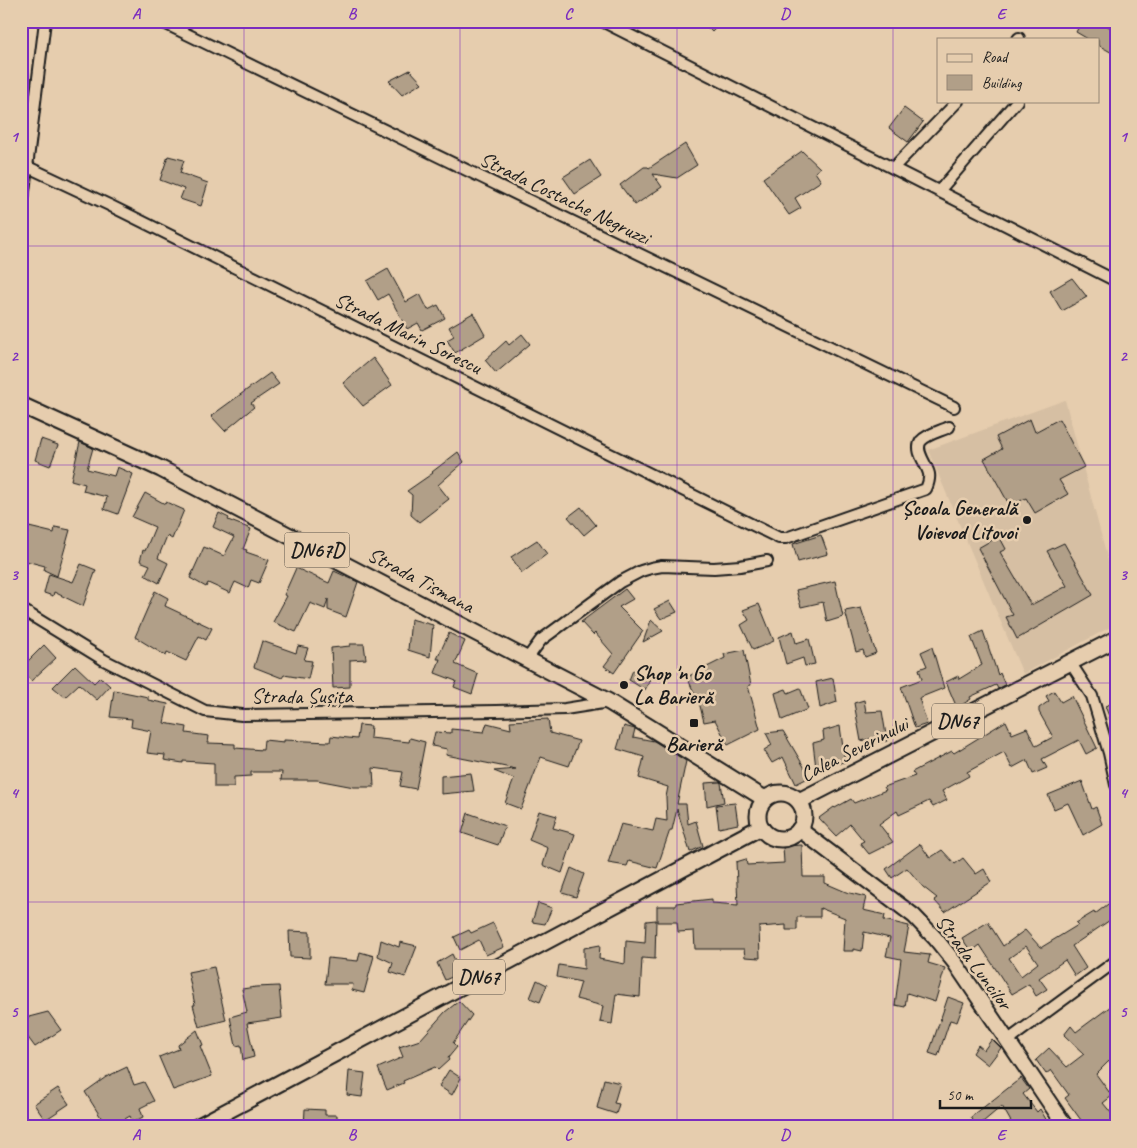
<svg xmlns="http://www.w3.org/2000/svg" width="1137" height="1148" viewBox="0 0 1137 1148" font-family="Caveat,sans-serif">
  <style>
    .built { fill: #d6bfa3 }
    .building { fill: #b19f88; stroke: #1c1c1c; fill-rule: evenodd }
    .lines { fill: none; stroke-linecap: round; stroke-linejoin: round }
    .street-casing { stroke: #1c1c1c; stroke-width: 14 }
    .secondary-casing { stroke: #1c1c1c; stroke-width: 18 }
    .primary-casing { stroke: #1c1c1c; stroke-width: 19 }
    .street { stroke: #e6cdae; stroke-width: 10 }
    .secondary { stroke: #e6cdae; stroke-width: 14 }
    .primary { stroke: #e6cdae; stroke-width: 15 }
    .grid { fill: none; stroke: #7b2cbf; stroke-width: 1; stroke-opacity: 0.55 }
    .poi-dot { fill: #1c1c1c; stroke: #e6cdae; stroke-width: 2 }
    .labels { text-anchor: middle; stroke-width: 5; stroke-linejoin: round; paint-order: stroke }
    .shield { fill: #e6cdae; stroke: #595148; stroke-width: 1 }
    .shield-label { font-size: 20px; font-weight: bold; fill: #1c1c1c }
    .street-label { font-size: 21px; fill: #1c1c1c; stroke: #e6cdae }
    .poi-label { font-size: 21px; font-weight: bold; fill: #1c1c1c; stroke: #e6cdae; text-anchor: end }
    .neatline { fill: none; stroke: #7b2cbf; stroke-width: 2 }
    .grid-label { font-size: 16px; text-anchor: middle; font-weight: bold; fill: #7b2cbf }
  </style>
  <rect width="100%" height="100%" fill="#e6cdae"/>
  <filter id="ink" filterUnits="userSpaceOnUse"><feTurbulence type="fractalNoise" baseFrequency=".02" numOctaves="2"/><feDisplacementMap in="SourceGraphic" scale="10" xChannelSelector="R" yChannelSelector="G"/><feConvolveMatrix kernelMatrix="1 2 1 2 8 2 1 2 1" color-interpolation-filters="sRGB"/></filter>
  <g filter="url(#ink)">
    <polygon class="built" points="1065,400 1116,590 1116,624 1023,674 928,450"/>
    <g class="building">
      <polygon points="701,21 722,21 712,32"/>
      <polygon points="1082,21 1099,21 1116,31 1116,55 1098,45 1098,39 1088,39 1076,32"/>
      <polygon points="410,70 422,83 402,95 389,81"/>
      <polygon points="904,108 923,122 908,142 889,128"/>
      <polygon points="685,144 697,165 677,178 653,174 662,187 635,205 620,185 644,167 648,167 649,168"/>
      <polygon points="802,151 820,168 815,172 821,181 795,198 801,208 789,215 763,178"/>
      <polygon points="168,156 184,160 180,173 208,183 201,206 180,199 184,189 160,180"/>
      <polygon points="590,160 601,177 575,194 563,177"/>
      <polygon points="388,269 406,302 420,294 428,310 438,305 445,318 422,330 418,323 407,329 388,294 378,300 367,281"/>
      <polygon points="1072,278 1087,297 1062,311 1050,291"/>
      <polygon points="473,313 485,335 455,353 447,340 454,336 449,327"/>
      <polygon points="522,334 530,344 496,373 485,360 506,341 509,345"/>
      <polygon points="373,358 392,385 363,406 343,383"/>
      <polygon points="270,373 279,384 251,403 254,407 225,431 211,416"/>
      <polygon points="1030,419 1035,432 1059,419 1084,467 1059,480 1068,494 1035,513 1026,498 1010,506 984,459 1002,449 996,437"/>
      <polygon points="41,439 58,445 50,466 35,460"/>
      <polygon points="80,442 93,448 87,469 114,476 117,467 133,474 118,514 104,509 107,497 83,491 85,484 71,480"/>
      <polygon points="458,452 464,462 438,485 449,499 419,522 411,515 412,495 407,491 433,473 432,472"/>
      <polygon points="145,493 165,504 166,502 184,510 172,539 167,536 158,558 168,563 159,583 145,575 150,565 140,561 143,550 145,551 155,527 132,517"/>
      <polygon points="581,507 596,525 584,535 568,517"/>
      <polygon points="219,513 229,518 228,520 251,529 243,549 247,550 246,552 269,560 259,583 251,580 248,588 235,582 230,593 208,583 206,587 190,578 204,547 224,556 234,537 213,527"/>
      <polygon points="29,527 54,533 55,527 70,530 57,576 44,570 45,566 22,560"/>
      <polygon points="821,535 828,554 798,562 793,544"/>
      <polygon points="999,536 1006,549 1000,552 1031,605 1067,586 1047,551 1064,543 1093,595 1017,639 1006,617 1013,615 978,548"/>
      <polygon points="537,540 547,554 522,573 511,557"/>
      <polygon points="81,564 96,570 83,606 54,592 53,596 44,593 49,574 73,582"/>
      <polygon points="296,568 329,583 334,571 358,582 346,617 328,610 328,599 325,609 310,603 296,632 273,622 287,596 284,595"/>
      <polygon points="835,581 843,617 827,622 823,602 801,607 796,590"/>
      <polygon points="625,589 633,599 619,607 643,631 614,673 604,666 613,654 595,633 593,635 581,622"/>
      <polygon points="155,591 168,598 165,606 212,628 206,640 199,636 186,661 167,652 166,656 135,637"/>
      <polygon points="670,601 677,612 661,619 654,609"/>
      <polygon points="759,604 774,641 753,650 741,625 749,620 743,610"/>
      <polygon points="861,608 876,653 865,657 863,650 856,652 845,611"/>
      <polygon points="411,619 433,625 430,657 408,650"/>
      <polygon points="651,620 663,631 643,642"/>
      <polygon points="793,631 796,643 809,639 815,664 805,666 803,658 786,664 779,637"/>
      <polygon points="983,631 998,675 1000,673 1005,685 998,689 996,685 970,697 971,699 957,708 946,682 958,676 959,679 982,665 971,637"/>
      <polygon points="449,633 465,641 455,664 478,674 472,694 454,687 456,681 435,673 440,659 437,659"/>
      <polygon points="262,641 296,653 298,646 308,648 304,660 312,661 308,679 284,675 282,678 254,667"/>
      <polygon points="350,644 364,644 366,659 350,660 350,687 333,688 331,648 350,646"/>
      <polygon points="44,645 56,658 31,681 21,670 21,668"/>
      <polygon points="932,647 944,688 919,698 927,724 915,728 901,687 922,679 919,669 927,666 921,652"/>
      <polygon points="744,650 751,685 748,686 760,729 728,745 715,720 704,722 700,706 687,677 725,658 724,654"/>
      <polygon points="75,665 94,683 100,677 110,686 97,700 79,684 65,697 53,687"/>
      <polygon points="633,670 650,680 645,690 629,680"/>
      <polygon points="833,678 837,702 820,708 816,682"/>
      <polygon points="800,688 808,709 782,720 775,693 786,689 788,693"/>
      <polygon points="114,690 148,697 148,700 168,704 164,723 187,727 186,733 209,736 208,743 235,744 235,748 263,750 264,740 284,742 284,740 330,742 331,736 357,739 359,725 371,726 370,738 409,742 410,738 425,742 416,789 400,786 403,772 373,768 374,787 354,787 317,780 281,780 282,772 251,772 251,776 234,777 234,787 214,787 214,763 183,761 183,763 164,760 165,755 147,753 151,731 131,727 132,719 110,717"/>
      <polygon points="1054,691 1061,702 1072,696 1097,748 1086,754 1079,740 1042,759 1047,768 1033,774 1027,760 1012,768 1004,752 967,772 969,776 942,791 947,800 933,807 929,801 899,815 897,811 879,824 893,842 869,854 860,843 864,841 850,824 836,836 819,818 834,807 835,808 851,799 854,803 886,790 884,787 915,776 912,772 952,751 954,753 1006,721 1012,734 1027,728 1036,746 1053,737 1039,712 1039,708 1049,701 1046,696"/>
      <polygon points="864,700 866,712 882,711 887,741 874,743 874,738 861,741 854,703"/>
      <polygon points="1116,702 1116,732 1115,732 1105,706"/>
      <polygon points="548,719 550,733 579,741 569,766 541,757 521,809 505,803 514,779 494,771 516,769 446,755 447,749 432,746 435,732 451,733 451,729 484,732 487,723 511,729 510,721"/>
      <polygon points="624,726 635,729 633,737 654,741 686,761 677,804 686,804 688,824 696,821 703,846 690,852 677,809 672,830 670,830 657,868 629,861 627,866 608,863 621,824 653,831 656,819 667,821 666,797 668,787 639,778 644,757 617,749"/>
      <polygon points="840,726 845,762 816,768 813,743 824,740 823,731"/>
      <polygon points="783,731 810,777 796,784 783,757 772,763 764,750 772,745 766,733"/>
      <polygon points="471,773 474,791 441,794 441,776"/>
      <polygon points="1082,781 1092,809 1096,807 1102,824 1083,835 1068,803 1054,809 1048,795"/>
      <polygon points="720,782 721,783 724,802 707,806 705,783"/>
      <polygon points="735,803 738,824 719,828 716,805"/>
      <polygon points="539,811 557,816 553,828 575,834 562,873 543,865 548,848 529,840"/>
      <polygon points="468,813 505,826 498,845 462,833"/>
      <polygon points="920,844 930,858 942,850 955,864 963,858 976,874 984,869 991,882 945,912 934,900 937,898 923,887 907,868 892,878 886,869"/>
      <polygon points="802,845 803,877 825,877 825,883 846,892 866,897 863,910 885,915 884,920 909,926 904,952 930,955 928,963 945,968 935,1002 907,993 905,1007 895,1005 901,959 886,956 890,938 864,932 862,951 853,949 853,951 843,951 845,918 820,908 820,917 797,917 797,930 786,930 786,925 759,927 760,958 745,957 744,949 695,949 694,931 678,932 677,922 657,922 657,906 676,906 676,903 712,899 712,903 738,905 736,862 746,859 747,865 784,863 783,846"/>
      <polygon points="571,868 584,874 576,897 562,893"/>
      <path d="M 1116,898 L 1116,916 L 1072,946 L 1086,968 L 1075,976 L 1065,960 L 1039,978 L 1047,989 L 1036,996 L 1029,984 L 1012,994 L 980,945 L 971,952 L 962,938 L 988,922 L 1003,946 L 1025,930 L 1040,947 L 1042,947 L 1078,925 L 1076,923 L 1094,912 L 1095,914 ZM 1026,946 L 1038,963 L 1021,976 L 1009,958 Z"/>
      <polygon points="538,903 552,908 545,924 532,922"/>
      <polygon points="656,920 655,959 642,958 640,997 616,994 612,1024 600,1022 603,1006 576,999 581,982 557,977 559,965 584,969 584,948 600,945 599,959 625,964 626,941 645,943 646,921"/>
      <polygon points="493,923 504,947 486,955 479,940 460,950 454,937 469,930 471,933"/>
      <polygon points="289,931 310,932 310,958 290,957"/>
      <polygon points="381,940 399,947 400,942 417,946 405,977 390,972 393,963 378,956"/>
      <polygon points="360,952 374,956 364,993 352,990 353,984 325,984 328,958 358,961"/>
      <polygon points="452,954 461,973 445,980 437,963"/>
      <polygon points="214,967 226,1020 199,1027 193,1005 195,1005 188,972"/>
      <polygon points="537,980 547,985 540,1002 530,998"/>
      <polygon points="279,986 282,1018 247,1023 254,1057 243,1060 241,1045 236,1046 230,1017 247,1012 242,989 256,987"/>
      <polygon points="948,997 964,1003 957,1022 950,1020 938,1056 929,1053"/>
      <polygon points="459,1001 472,1015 453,1043 457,1047 448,1058 449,1060 438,1070 435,1067 403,1081 404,1083 387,1090 378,1068 403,1057 399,1047 420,1040 445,1012"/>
      <polygon points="1111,1006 1116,1011 1116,1069 1109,1061 1096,1074 1112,1096 1103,1103 1116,1119 1116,1127 1086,1127 1065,1098 1069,1095 1051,1070 1046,1074 1036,1060 1049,1048 1067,1067 1084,1054 1064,1035 1071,1026 1076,1032"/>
      <polygon points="48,1012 61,1030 35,1047 21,1028 21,1019"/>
      <polygon points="197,1030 203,1045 200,1046 212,1076 173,1090 159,1057 179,1049 178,1045"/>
      <polygon points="992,1039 1001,1048 988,1065 973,1053 978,1045 984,1050"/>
      <polygon points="127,1067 134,1085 144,1082 154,1101 140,1108 143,1117 133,1122 130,1116 111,1127 107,1127 85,1092 106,1077"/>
      <polygon points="449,1070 461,1078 452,1095 439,1086"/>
      <polygon points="349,1071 365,1073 362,1097 347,1095"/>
      <polygon points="1021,1078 1029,1089 1023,1094 1037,1112 1040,1109 1047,1121 1039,1127 1014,1127 1002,1106 977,1127 971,1117"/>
      <polygon points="604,1079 620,1083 614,1103 619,1104 616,1114 597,1108"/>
      <polygon points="58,1088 69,1104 45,1120 34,1104"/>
      <polygon points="305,1109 325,1110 325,1115 337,1115 337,1127 304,1127"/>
    </g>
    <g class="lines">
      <defs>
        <g id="street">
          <polyline points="160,21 954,407"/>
          <polyline points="602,21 1116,281"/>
          <polyline points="1018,39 1019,38"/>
          <path d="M 28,167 L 109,205 L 779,538 L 786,538 L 926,489 C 928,484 930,480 929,474 C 927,464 914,451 921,441 C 927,434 941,431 949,427"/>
          <polyline points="893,168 958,101"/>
          <polyline points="939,191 1017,101"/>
          <polyline points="21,216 45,21"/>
          <polyline points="21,609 104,660 205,711 242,715 496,711 565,709 609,702"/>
          <polyline points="527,659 541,640 620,582 641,571 651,568 662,566 714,568 740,566 767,561"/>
          <polyline points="1070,662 1092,696 1109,753 1116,785"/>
          <polyline points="1007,1041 1116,961"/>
        </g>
        <polyline id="secondary" points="799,829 914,916 935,938 955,963 1066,1127"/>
        <g id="primary">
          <polyline points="21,405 161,469 609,702 765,799"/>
          <circle cx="781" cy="816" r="23"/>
          <polyline points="799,801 1116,639"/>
          <polyline points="197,1127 761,827"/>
        </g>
      </defs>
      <use href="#street" class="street-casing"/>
      <use href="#secondary" class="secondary-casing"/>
      <use href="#primary" class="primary-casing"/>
      <use href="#street" class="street"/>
      <use href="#secondary" class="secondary"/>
      <use href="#primary" class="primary"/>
    </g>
  </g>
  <path class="grid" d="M 244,21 L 244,1127M 460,21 L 460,1127M 677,21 L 677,1127M 893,21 L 893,1127M 21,246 L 1116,246M 21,465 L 1116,465M 21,683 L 1116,683M 21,902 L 1116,902"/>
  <g class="poi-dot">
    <circle cx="1027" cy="520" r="5"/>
    <circle cx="624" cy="685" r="5"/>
    <rect x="689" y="718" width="10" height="10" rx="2.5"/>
  </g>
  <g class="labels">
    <g class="shield">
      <rect x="284.5" y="532.5" width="65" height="35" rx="4"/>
      <rect x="932" y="703.5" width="52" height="35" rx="4"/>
      <rect x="453" y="959.5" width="52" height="35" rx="4"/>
    </g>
    <g class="shield-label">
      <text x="317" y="557">DN67D</text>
      <text x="958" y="728">DN67</text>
      <text x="479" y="984">DN67</text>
    </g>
    <g class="street-label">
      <text transform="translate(565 198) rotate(26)" y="7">Strada Costache Negruzzi</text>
      <text transform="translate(408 333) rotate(26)" y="7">Strada Marin Sorescu</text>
      <text transform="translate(421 580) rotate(28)" y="7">Strada Tismana</text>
      <text x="302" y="703">Strada Șușița</text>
      <text transform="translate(854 749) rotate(-27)" y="7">Calea Severinului</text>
      <text transform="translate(974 962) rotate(53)" y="7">Strada Luncilor</text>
    </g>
    <g class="poi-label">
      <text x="1017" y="515">Școala Generală<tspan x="1017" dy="24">Voievod Litovoi</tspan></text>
      <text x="634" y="680" text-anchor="start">Shop 'n Go<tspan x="634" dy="24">La Barieră</tspan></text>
      <text x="694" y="751" text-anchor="middle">Barieră</text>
    </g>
  </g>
  <rect width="1137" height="1148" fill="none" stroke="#e6cdae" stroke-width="55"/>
  <rect x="937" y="38" width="162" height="65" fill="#e6cdae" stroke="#958674"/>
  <rect x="947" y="54" width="25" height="8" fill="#e6cdae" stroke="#958674"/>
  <text x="982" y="62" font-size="15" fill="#1c1c1c">Road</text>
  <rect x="947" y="75" width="25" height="15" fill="#b19f88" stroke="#958674"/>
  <text x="982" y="88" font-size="15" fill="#1c1c1c">Building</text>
  <path d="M940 1100v8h91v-8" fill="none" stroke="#1c1c1c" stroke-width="2.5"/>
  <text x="947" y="1100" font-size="15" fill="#1c1c1c" stroke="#e6cdae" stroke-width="4" paint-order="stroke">50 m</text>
  <rect x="28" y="28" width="1082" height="1092" class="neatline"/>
  <g class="grid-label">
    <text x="136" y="19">A</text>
    <text x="352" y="19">B</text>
    <text x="568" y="19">C</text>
    <text x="785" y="19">D</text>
    <text x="1001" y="19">E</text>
    <text x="14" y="142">1</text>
    <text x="1123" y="142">1</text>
    <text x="14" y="361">2</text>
    <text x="1123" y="361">2</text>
    <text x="14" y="580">3</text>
    <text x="1123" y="580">3</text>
    <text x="14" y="798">4</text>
    <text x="1123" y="798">4</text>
    <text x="14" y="1017">5</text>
    <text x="1123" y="1017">5</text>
    <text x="136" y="1140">A</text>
    <text x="352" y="1140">B</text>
    <text x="568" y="1140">C</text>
    <text x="785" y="1140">D</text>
    <text x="1001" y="1140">E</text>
  </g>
</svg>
